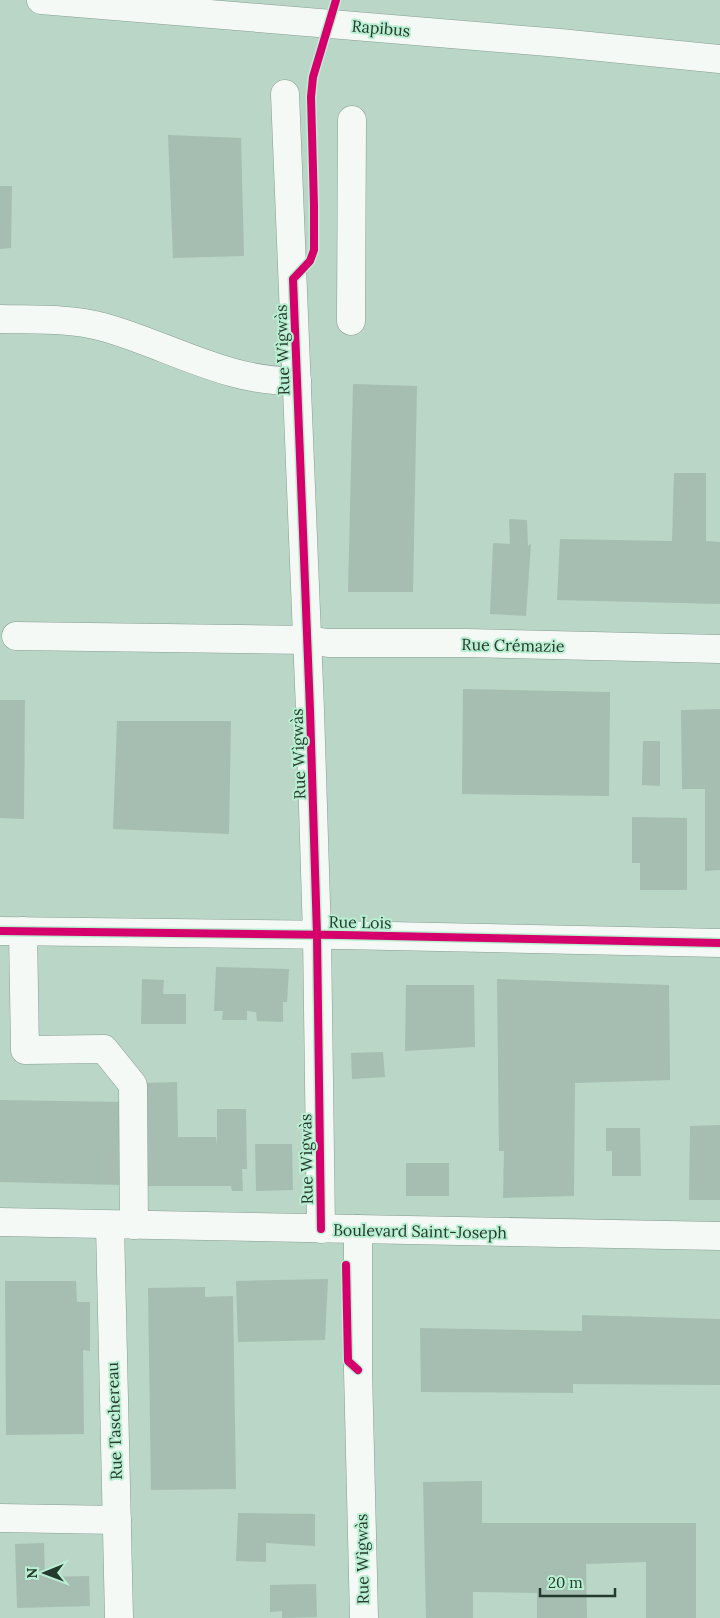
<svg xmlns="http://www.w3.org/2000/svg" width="720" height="1618" viewBox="0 0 720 1618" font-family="Lora,serif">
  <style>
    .building { fill: #a5beb1 }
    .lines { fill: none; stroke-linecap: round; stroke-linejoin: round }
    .minor-casing { stroke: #879e92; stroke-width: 29 }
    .major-casing { stroke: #879e92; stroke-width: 29 }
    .minor { stroke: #f4f9f6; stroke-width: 28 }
    .major { stroke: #f4f9f6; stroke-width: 28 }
    .cycleway-casing { stroke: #baefd2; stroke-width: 11 }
    .cycleway { stroke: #d6006c; stroke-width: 8 }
    .labels { text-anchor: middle; stroke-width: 4; stroke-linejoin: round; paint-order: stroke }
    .street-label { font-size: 16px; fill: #253a2f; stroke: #baefd2 }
  </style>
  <rect width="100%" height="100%" fill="#b9d6c6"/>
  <g class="building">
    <polygon points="168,135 241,138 244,256 173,258"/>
    <polygon points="0,186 12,186 11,248 0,249"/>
    <polygon points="353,384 417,386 413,592 348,592"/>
    <polygon points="674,473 706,473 706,541 720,542 720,604 557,600 560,539 672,541"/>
    <polygon points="509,519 527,520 528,546 531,544 526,616 490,614 493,543 510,544"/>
    <polygon points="463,689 610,692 609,796 462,794"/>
    <polygon points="0,700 25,700 24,819 0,818"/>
    <polygon points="720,709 720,870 705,871 705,789 682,789 681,710"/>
    <polygon points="117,721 231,721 229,834 113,829"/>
    <polygon points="643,741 660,741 660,786 642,785"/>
    <polygon points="632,817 687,818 687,890 640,890 640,863 632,863"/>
    <polygon points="216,967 289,969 287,1002 283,1002 283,1022 257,1021 256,1012 247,1011 247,1020 222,1020 223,1011 214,1011"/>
    <polygon points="142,979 164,980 163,994 186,994 186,1024 141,1024"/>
    <polygon points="497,979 669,985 670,1080 575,1083 574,1196 503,1198 504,1151 499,1151"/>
    <polygon points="406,985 474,985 475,1047 405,1051"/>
    <polygon points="383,1052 385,1077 352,1079 351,1053"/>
    <polygon points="177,1082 178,1137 216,1137 217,1145 217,1109 246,1109 247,1169 242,1169 243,1191 232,1191 231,1186 143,1186 143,1083"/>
    <polygon points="0,1100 124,1102 122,1185 0,1182"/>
    <polygon points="720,1125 720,1200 689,1200 690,1126"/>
    <polygon points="606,1128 640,1128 641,1176 612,1176 612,1151 606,1151"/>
    <polygon points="255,1144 292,1144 293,1190 256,1191"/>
    <rect x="406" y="1163" width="43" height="33"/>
    <polygon points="328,1279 325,1340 238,1342 236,1281"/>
    <polygon points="5,1281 76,1281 77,1302 90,1302 90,1351 83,1350 84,1434 6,1435"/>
    <polygon points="205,1287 205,1297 233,1296 236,1489 151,1490 148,1288"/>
    <polygon points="582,1315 720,1319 720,1385 573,1384 573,1393 421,1392 420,1328 582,1331"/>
    <polygon points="482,1481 482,1523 696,1523 696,1618 646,1618 646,1562 586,1564 587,1618 537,1618 537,1593 473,1592 473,1618 426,1618 423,1482"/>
    <polygon points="238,1513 315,1514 315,1546 266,1543 266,1562 236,1561"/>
    <polygon points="44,1543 45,1577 89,1576 90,1606 17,1608 15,1544"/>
    <polygon points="316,1584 317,1617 282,1618 282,1611 270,1612 270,1585"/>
  </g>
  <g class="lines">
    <defs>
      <g id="minor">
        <polyline points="41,0 560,43 720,59"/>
        <polyline points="285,94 310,710 317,935 321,1229"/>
        <path d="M 0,319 C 34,320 70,318 103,327 C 168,345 228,383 297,381"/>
        <polyline points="351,321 352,120"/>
        <polyline points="16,636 307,640 328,643 466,643 720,649"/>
        <polyline points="0,931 341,935 720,943"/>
        <polyline points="23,931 25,1050 104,1049 133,1085 134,1225"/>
        <polyline points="110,1225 119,1618"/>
        <polyline points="358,1229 358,1370 364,1618"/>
        <polyline points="0,1518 117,1520"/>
      </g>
      <polyline id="major" points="0,1222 720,1236"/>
    </defs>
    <use href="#minor" class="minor-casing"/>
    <use href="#major" class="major-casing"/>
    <use href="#minor" class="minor"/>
    <use href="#major" class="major"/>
    <defs>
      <g id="cycleway">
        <polyline points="0,931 341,935 720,943"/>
        <polyline points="321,1229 317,935 310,710 293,279 310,261 314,250 314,206 311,97 313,77 336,0"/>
        <polyline points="346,1265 348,1361 358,1370"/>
      </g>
    </defs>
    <use href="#cycleway" class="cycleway-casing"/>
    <use href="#cycleway" class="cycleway"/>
  </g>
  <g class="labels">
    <g class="street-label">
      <text transform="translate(381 28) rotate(5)" y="6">Rapibus</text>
      <text transform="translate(282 350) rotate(-92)" y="6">Rue Wìgwàs</text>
      <text transform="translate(513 645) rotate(1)" y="6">Rue Crémazie</text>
      <text transform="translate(298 754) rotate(-92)" y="6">Rue Wìgwàs</text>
      <text transform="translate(360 922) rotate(1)" y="6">Rue Lois</text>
      <text transform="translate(306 1159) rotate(-91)" y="6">Rue Wìgwàs</text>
      <text transform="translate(420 1231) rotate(1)" y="6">Boulevard Saint-Joseph</text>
      <text transform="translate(114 1421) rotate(-92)" y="6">Rue Taschereau</text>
      <text transform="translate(362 1559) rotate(-91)" y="6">Rue Wìgwàs</text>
    </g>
  </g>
  <g transform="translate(45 1573) rotate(269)" stroke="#baefd2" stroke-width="4" paint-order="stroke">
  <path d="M0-4L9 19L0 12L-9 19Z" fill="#253a2f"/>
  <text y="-8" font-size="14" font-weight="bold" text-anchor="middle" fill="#253a2f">N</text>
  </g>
  <path d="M540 1588v8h75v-8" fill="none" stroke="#253a2f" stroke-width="2.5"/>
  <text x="548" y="1588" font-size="15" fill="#253a2f" stroke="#baefd2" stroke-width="4" paint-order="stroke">20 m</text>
</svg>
